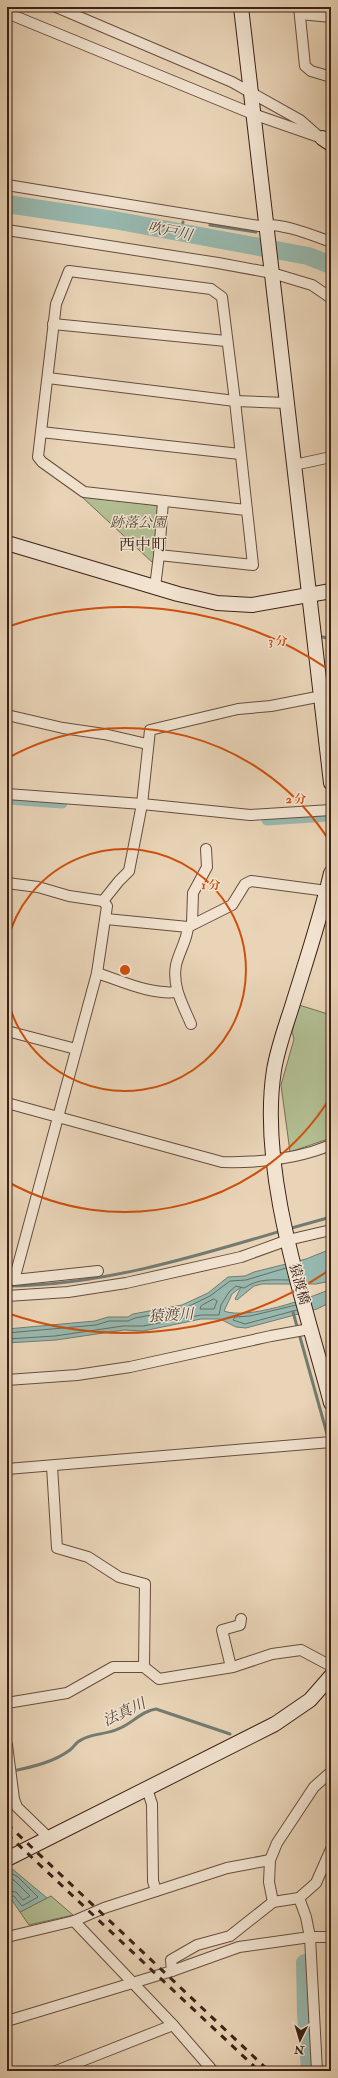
<svg xmlns="http://www.w3.org/2000/svg" width="338" height="2078" viewBox="0 0 338 2078" font-family="'IM FELL Double Pica','Noto Serif JP',serif">
  <style>
    .green { fill: #b2be92; stroke: #776f54 }
    .water { fill: #97b8ae; stroke: #737b71 }
    .lines { fill: none; stroke-linecap: round; stroke-linejoin: round }
    .shore { stroke: #6a6c62; stroke-width: 1 }
    .stream { stroke: #737b71; stroke-width: 3 }
    .canal { stroke: #97b8ae; stroke-width: 11 }
    .river { stroke: #97b8ae; stroke-width: 18 }
    .street-casing { stroke: #674d3e; stroke-width: 12 }
    .secondary-casing { stroke: #3c2016; stroke-width: 16 }
    .street { stroke: #f1e3d0; stroke-width: 10 }
    .secondary { stroke: #f1e3d0; stroke-width: 14 }
    .rail { stroke: #3c2016; stroke-width: 3; stroke-dasharray: 7 7; stroke-linecap: butt }
    .ring { fill: none; stroke: #ce500e; stroke-width: 2 }
    .labels { text-anchor: middle; stroke-width: 3; stroke-linejoin: round; paint-order: stroke }
    .park-label { font-size: 14px; font-style: italic; fill: #5a4835; stroke: #f1e3d0 }
    .street-label { font-size: 14px; fill: #3c2016; stroke: #f1e3d0 }
    .water-label { font-size: 15px; font-style: italic; fill: #53463c; stroke: #f1e3d0 }
    .quarter-label { font-size: 16px; fill: #3c2016; stroke: #f1e3d0 }
    .centre { fill: #ce500e; stroke: #f1e3d0; stroke-width: 2 }
    .ring-label { font-size: 12px; text-anchor: middle; font-weight: bold; fill: #ce500e; stroke: #f1e3d0; stroke-width: 3; stroke-linejoin: round; paint-order: stroke }
  </style>
  <rect width="100%" height="100%" fill="#e9d4b7"/>
  <filter id="stains"><feTurbulence type="fractalNoise" baseFrequency=".005" numOctaves="4"/><feColorMatrix values="0 0 0 0 .2 0 0 0 0 .09 0 0 0 0 .02 0 0 0 .5 -.17"/></filter>
  <radialGradient id="worn" r=".72"><stop offset=".6" stop-color="#630" stop-opacity="0"/><stop offset="1" stop-color="#630" stop-opacity=".3"/></radialGradient>
  <g class="green">
    <polygon points="82,497 156,505 159,509 153,563"/>
    <polygon points="299,1005 331,1015 331,1138 290,1152 281,1085 294,1039 292,1032"/>
    <polygon points="51,1896 73,1915 29,1925 20,1912"/>
  </g>
  <g class="water">
    <path d="M 331,1249 L 331,1281 L 316,1284 L 262,1284 L 254,1286 L 237,1300 L 235,1299 L 241,1287 L 232,1294 L 224,1311 C 248,1320 307,1299 331,1289 L 331,1302 L 317,1309 L 246,1328 L 236,1327 L 220,1319 L 201,1319 L 143,1331 L 124,1330 L 56,1340 L 7,1343 L 7,1329 L 95,1321 L 108,1317 L 128,1317 L 133,1314 L 182,1305 L 208,1293 L 228,1277 L 245,1276 L 254,1272 L 306,1259 Z"/>
    <polygon points="10,1867 47,1898 20,1912 11,1899 7,1901 7,1868"/>
  </g>
  <g class="lines">
    <g class="shore">
      <polygon points="214,1299 217,1301 214,1309 200,1309 201,1306"/>
      <polyline points="296,1305 250,1316 235,1317 233,1320 245,1324 297,1310"/>
      <polyline points="7,1333 96,1325 109,1321 128,1321 135,1318 183,1309 210,1296 230,1281 246,1280 286,1268"/>
      <path d="M 7,1339 L 55,1336 L 123,1326 L 143,1326 L 201,1315 L 219,1315 L 221,1305 L 229,1292 L 236,1286 L 244,1288 C 260,1278 271,1280 289,1280"/>
      <polyline points="7,1871 18,1877 38,1897 22,1906 14,1896 7,1897"/>
      <polyline points="7,1876 15,1881 30,1896 23,1900 16,1892 7,1891"/>
    </g>
    <g class="stream">
      <polyline points="210,225 256,232"/>
      <polyline points="181,233 183,222"/>
      <polyline points="323,637 331,639"/>
      <polyline points="288,1229 331,1217"/>
      <path d="M 7,1286 C 98,1286 194,1257 281,1231"/>
      <polyline points="293,1312 329,1441"/>
      <path d="M 13,1771 C 32,1767 54,1762 70,1750 C 74,1747 76,1742 81,1740 C 92,1733 105,1735 118,1729 C 132,1724 141,1711 156,1709 L 230,1734"/>
    </g>
    <g class="canal">
      <polyline points="7,799 62,803"/>
      <polyline points="267,820 327,816"/>
    </g>
    <g class="river">
      <polyline points="7,204 114,220 308,256 331,265"/>
      <polyline points="305,1963 306,2013 310,2071"/>
    </g>
    <defs>
      <g id="street">
        <polyline points="56,7 232,82 300,120 317,135"/>
        <polyline points="299,7 305,66 311,71 331,77"/>
        <polyline points="7,13 253,114 322,138"/>
        <polyline points="300,14 331,17"/>
        <path d="M 7,185 L 259,226 C 278,221 312,235 331,242"/>
        <polyline points="7,230 218,263 272,273 312,285 331,298"/>
        <polyline points="53,324 226,341"/>
        <polyline points="48,378 235,401 287,403"/>
        <polyline points="41,432 240,454"/>
        <polyline points="294,465 331,457"/>
        <polyline points="163,501 159,555 253,565 235,401 222,297 211,289 69,271 56,304 38,457 42,462 84,492 246,510"/>
        <polyline points="155,587 159,555"/>
        <polyline points="320,685 331,685"/>
        <polyline points="7,715 63,728 104,734 147,744"/>
        <polyline points="7,794 142,804 250,815 331,810"/>
        <polyline points="7,883 38,887 69,896 103,901 107,906 97,973 14,1280 98,1271"/>
        <polyline points="103,901 119,881 129,871 142,804 150,730 238,709 271,706 322,696"/>
        <path d="M 106,919 L 188,927 C 187,940 179,952 176,965 C 172,987 183,1005 191,1024"/>
        <polyline points="192,924 193,893 207,867 206,849"/>
        <polyline points="188,927 232,905 245,884 251,881 327,891"/>
        <path d="M 97,973 C 122,981 150,995 177,992"/>
        <polyline points="7,1031 76,1049"/>
        <path d="M 7,1103 L 222,1162 C 258,1163 297,1159 331,1145"/>
        <polyline points="7,1296 68,1292 126,1283 241,1257 288,1240 331,1230"/>
        <polyline points="7,1380 77,1375 130,1367 271,1336 304,1330"/>
        <polyline points="52,1466 57,1548 88,1557 119,1577 145,1584 144,1667"/>
        <polyline points="7,1469 331,1442"/>
        <polyline points="231,1667 222,1630 240,1625 241,1619"/>
        <polyline points="7,1703 67,1693 113,1667 144,1667 159,1679 233,1667 272,1654 301,1650 331,1666"/>
        <polyline points="7,1745 14,1799 17,1807 49,1838"/>
        <polyline points="147,1789 152,1804 153,1881 156,1891"/>
        <polyline points="299,1898 306,1917 310,1937 317,2071"/>
        <polyline points="273,1902 269,1882 270,1860 277,1843 314,1787 331,1772"/>
        <polyline points="74,1921 173,2025 213,2071"/>
        <polyline points="7,1937 74,1921 104,1908 227,1868 270,1860"/>
        <polyline points="172,1971 171,1960 197,1945 230,1936 273,1902 299,1898 316,1883 331,1849"/>
        <polyline points="7,2021 172,1971 239,1947 310,1937 331,1937"/>
        <polyline points="56,2071 173,2025"/>
      </g>
      <g id="secondary">
        <polyline points="241,7 331,783"/>
        <polyline points="322,138 331,144"/>
        <polyline points="7,543 178,594 217,603 252,605 331,591"/>
        <path d="M 331,873 C 321,916 307,958 294,1000 C 287,1023 278,1046 274,1070 C 258,1173 305,1303 331,1403"/>
        <polyline points="7,1859 275,1724 310,1700 331,1676"/>
      </g>
    </defs>
    <use href="#street" class="street-casing"/>
    <use href="#secondary" class="secondary-casing"/>
    <use href="#street" class="street"/>
    <use href="#secondary" class="secondary"/>
    <g class="rail">
      <polyline points="7,1824 269,2071"/>
      <polyline points="7,1834 259,2071"/>
    </g>
  </g>
  <g class="ring">
    <path d="M7 943A121 121 0 1 1 7 997"/>
    <path d="M330 1098A242 242 0 0 1 8 1182M8 758A242 242 0 0 1 330 842"/>
    <path d="M331 1269A363 363 0 0 1 10 1314M10 626A363 363 0 0 1 331 671"/>
  </g>
  <g class="labels">
    <g class="park-label">
      <text x="138" y="527">跡落公園</text>
    </g>
    <g class="street-label">
      <text transform="translate(300 1284) rotate(75)" y="5">猿渡橋</text>
    </g>
    <g class="water-label">
      <text transform="translate(170 231) rotate(11)" y="5">吹戸川</text>
      <text transform="translate(171 1315) rotate(-3)" y="5">猿渡川</text>
      <text transform="translate(124 1712) rotate(-25)" y="5">法真川</text>
    </g>
    <g class="quarter-label">
      <text x="143" y="550">西中町</text>
    </g>
  </g>
  <circle cx="125" cy="970" r="6" class="centre"/>
  <g class="ring-label">
    <text x="278" y="645">3 分</text>
    <text x="296" y="803">2 分</text>
    <text x="211" y="889">1 分</text>
  </g>
  <rect width="338" height="2078" fill="none" stroke="#e9d4b7" stroke-width="24"/>
  <rect x="8" y="8" width="322" height="2062" fill="none" stroke="#3c2016" stroke-width="2"/>
  <rect x="12" y="12" width="314" height="2054" fill="none" stroke="#3c2016"/>
  <g transform="translate(300 2040) rotate(185)" stroke="#f1e3d0" stroke-width="3" paint-order="stroke">
  <path d="M0-3L7 15L0 10L-7 15Z" fill="#3c2016"/>
  <text y="-6" font-size="11" font-weight="bold" text-anchor="middle" fill="#3c2016">N</text>
  </g>
  <rect width="100%" height="100%" filter="url(#stains)"/>
  <rect width="100%" height="100%" fill="url(#worn)"/>
</svg>
